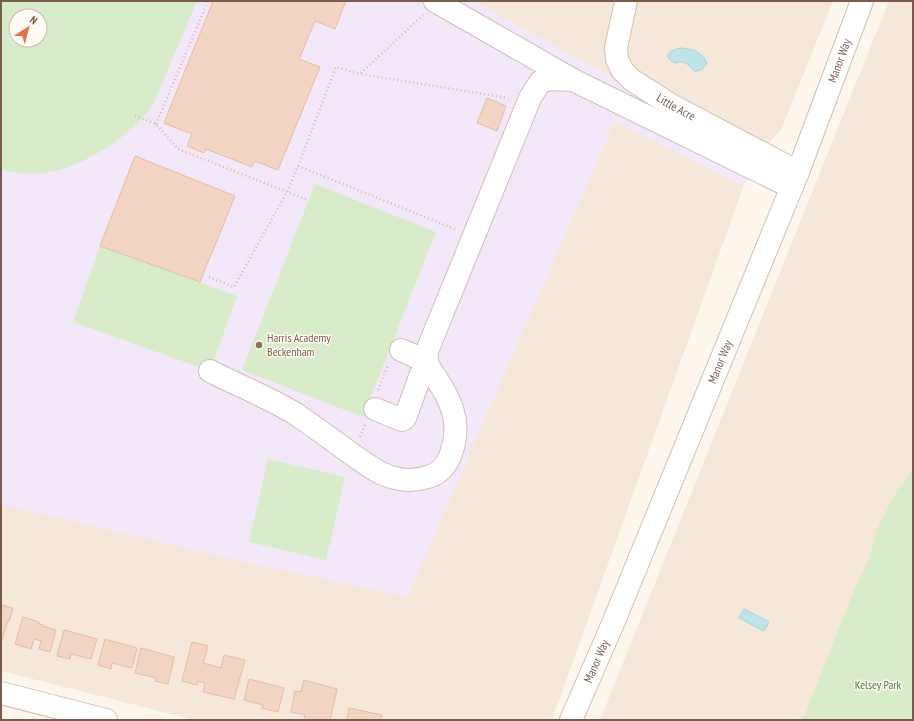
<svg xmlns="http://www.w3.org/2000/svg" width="914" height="721" viewBox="0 0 914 721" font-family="'PT Sans Narrow',sans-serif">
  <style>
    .residential { fill: #f5e8da }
    .education { fill: #f3e8fa; fill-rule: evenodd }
    .green { fill: #d8ecc9; fill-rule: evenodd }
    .water { fill: #bfe3e8; stroke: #a5d3da }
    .building { fill: #f3d5c3; stroke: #e6bba3 }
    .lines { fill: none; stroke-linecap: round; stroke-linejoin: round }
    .minor-casing { stroke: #d1beb0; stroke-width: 24 }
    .path { stroke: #d9b8a5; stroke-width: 2.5; stroke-dasharray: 1 3; stroke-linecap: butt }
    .minor { stroke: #fff; stroke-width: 22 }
    .education-dot { fill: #8d6e63; stroke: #fffaf3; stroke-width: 1.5 }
    .labels { text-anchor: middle; stroke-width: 3; stroke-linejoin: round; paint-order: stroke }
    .street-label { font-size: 12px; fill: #7a5c4d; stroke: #fffaf3 }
    .education-label { font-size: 12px; fill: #785e54; stroke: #fffaf3; text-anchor: start }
    .park-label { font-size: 12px; fill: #537a41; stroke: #fffaf3 }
  </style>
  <rect width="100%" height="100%" fill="#fdf6ec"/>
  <g class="residential">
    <polygon points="481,1 833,1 781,130 756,156 480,5"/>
    <polygon points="889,1 913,1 913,524 831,720 600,720"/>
    <polygon points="614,122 744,185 552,720 195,720 1,671 1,503 407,597"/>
  </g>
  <path class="education" d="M 1,1 L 481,1 L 480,5 L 756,156 L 744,185 L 614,122 L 407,597 L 214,555 L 1,504 ZM 16,16 L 40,16 L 40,40 L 16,40 Z"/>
  <g class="green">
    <path d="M 1,1 L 197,1 L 154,103 C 136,132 92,161 59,170 C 51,172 42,173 34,174 C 24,174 12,171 1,170 ZM 16,16 L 40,16 L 40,40 L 16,40 Z"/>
    <polygon points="315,184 436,232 363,417 242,370"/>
    <polygon points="100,246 237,296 210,371 73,322"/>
    <polygon points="268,459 345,477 326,560 249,542"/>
    <polygon points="913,470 913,720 801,720 806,712 853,593 867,563 878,527 897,490"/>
  </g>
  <g class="water">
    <path d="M 682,48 C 693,49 702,52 707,63 C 704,69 701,71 694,71 C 688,64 685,60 675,63 C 660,56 671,49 682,48 Z"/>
    <polygon points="744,609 769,622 764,631 739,618"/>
  </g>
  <g class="building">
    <polygon points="213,1 346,1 335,29 315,21 299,59 320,67 278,170 255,161 252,167 206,149 204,153 187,146 192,134 164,123"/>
    <polygon points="487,98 506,106 497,131 477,123"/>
    <polygon points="135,156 235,196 200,282 100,246"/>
    <polygon points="1,605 13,608 9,621 8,620 2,640 1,640"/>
    <polygon points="23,617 39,622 38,623 43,625 42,626 56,630 50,652 39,649 41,641 34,639 31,649 15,644"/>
    <polygon points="64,630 97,639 91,659 71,654 70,659 57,656"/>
    <polygon points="105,639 137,648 132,668 112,663 111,669 98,665"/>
    <polygon points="192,642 208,646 203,663 221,668 224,655 245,660 234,699 203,692 205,683 198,681 197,685 182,681"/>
    <polygon points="141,648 174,657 168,684 155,681 156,678 135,673"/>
    <polygon points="249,679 284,688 278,712 262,708 263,705 244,700"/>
    <polygon points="304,680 337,689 330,720 304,720 305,715 291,712 295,691 301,692"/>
    <polygon points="349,708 382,715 381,720 347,720"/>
  </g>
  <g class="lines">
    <defs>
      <g id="minor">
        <polyline points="435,1 573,80 791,187"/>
        <path id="s1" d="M 626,1 L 616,48 L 617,59 L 622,70 L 632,80 L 671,105 L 798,172"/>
        <polyline points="401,350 421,359 426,359"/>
        <path d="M 210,371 C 237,385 268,397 294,413 C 314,426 333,441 353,455 C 366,464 380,475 395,478 C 406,481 418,480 428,477 C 443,473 451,458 454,443 C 459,420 451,401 438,381 C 431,369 425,366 427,351 L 530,98 L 540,82 L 549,79 L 573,80"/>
        <polyline points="375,409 402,420 405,418 421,374 428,366"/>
        <polyline points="1,693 106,720"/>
        <path id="s2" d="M 571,720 L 614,621 L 798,172 L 862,1"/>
      </g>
    </defs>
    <use href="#minor" class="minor-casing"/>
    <g class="path">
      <polyline points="423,15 360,74 508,98"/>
      <polyline points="135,116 156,124 178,149 308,200"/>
      <polyline points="156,124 208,1"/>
      <polyline points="298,166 336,67 360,74"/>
      <polyline points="209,277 234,287 287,192 298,166 455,229"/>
      <polyline points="378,390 388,365"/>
      <polyline points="360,437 365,425"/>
    </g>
    <use href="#minor" class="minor"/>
  </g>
  <circle class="education-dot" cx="259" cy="345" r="4"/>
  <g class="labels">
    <g class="street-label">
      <text dy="4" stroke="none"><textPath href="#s2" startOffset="712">Manor Way</textPath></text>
      <text dy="4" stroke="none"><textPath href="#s1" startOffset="137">Little Acre</textPath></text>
      <text dy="4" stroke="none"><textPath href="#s2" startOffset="388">Manor Way</textPath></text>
      <text dy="4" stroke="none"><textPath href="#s2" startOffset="64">Manor Way</textPath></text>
    </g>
    <g class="education-label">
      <text x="267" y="342">Harris Academy<tspan x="267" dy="14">Beckenham</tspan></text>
    </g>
    <g class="park-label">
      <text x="878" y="689">Kelsey Park</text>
    </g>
  </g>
  <rect width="914" height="721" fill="none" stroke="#7a5c4d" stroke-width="4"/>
  <g transform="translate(28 28) rotate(36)"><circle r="19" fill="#fffaf3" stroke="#cabbb1"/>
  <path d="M0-3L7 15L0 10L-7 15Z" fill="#e76f51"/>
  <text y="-6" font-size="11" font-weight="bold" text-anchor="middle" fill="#7a5c4d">N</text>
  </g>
</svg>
